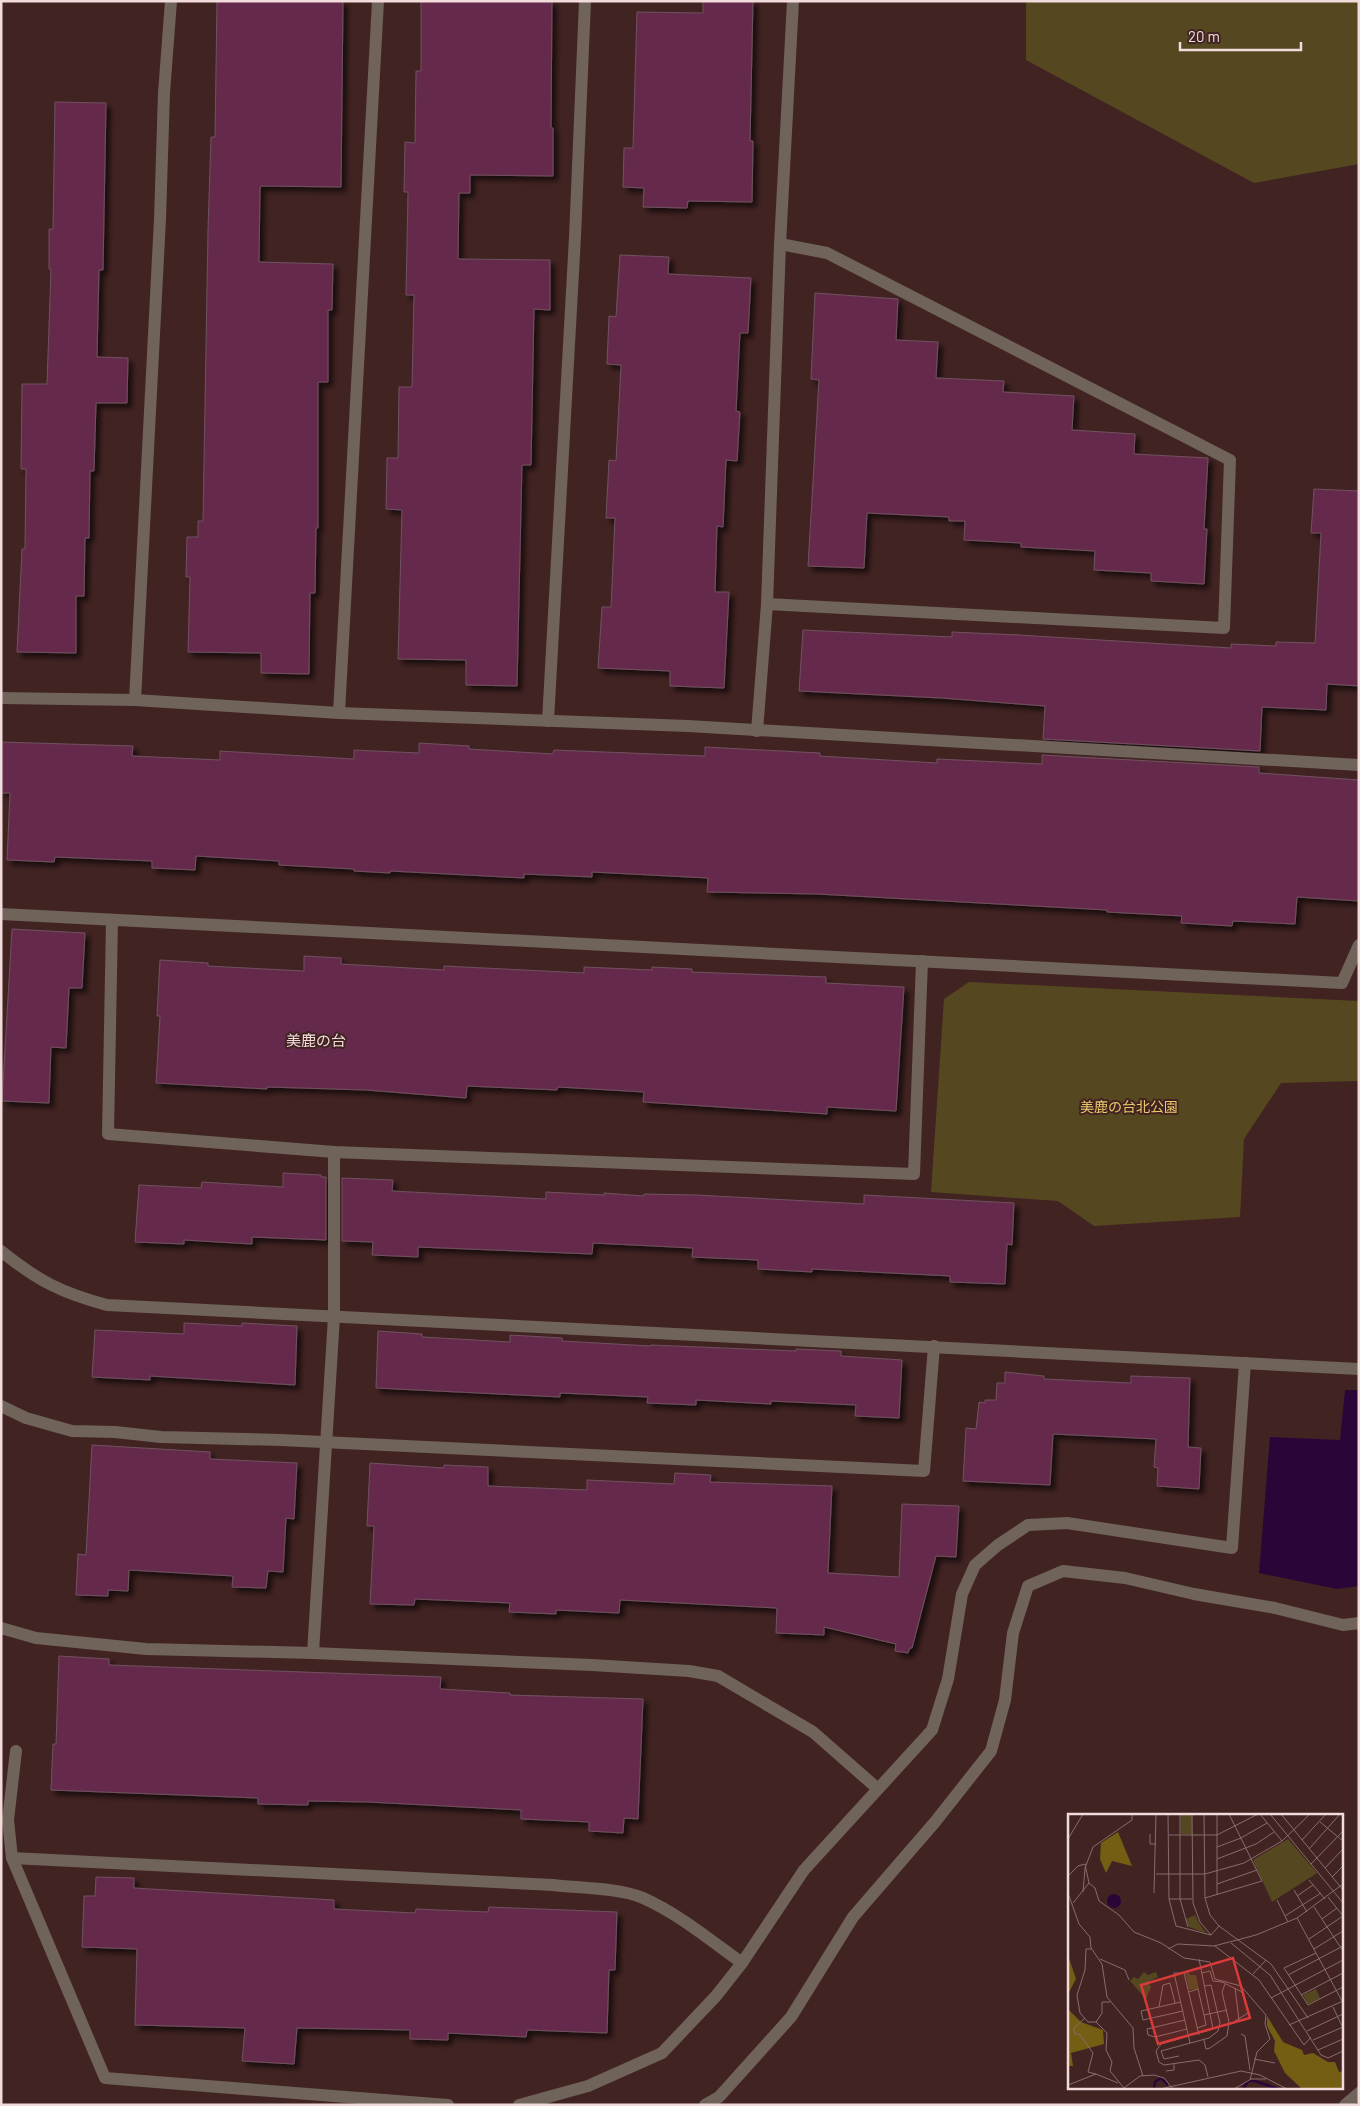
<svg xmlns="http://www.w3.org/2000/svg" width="1360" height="2106" viewBox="0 0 1360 2106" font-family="Barlow,'Noto Sans JP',sans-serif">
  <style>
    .green { fill: #554821 }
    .water { fill: #290637 }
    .building { fill: #652c4b; stroke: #705160; filter: url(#shadow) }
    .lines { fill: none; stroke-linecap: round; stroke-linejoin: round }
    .minor { stroke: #6f635a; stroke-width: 12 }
    .tertiary { stroke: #6f635a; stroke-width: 12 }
    .labels { text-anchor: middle; stroke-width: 4; stroke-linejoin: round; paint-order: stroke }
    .park-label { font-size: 14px; fill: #e9c968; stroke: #412322 }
    .neighbourhood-label { font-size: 15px; fill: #f1dcdb; stroke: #412322 }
    .inset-river { fill: none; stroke: #290637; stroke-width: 2.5 }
    .inset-road { fill: none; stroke: #876d6c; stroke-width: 1 }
    .view { fill: #d93a3a; fill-opacity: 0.15; stroke: #d93a3a; stroke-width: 2.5 }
    .inset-edge { fill: none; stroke: #f1dcdb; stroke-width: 2.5 }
  </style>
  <defs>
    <filter id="shadow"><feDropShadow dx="4.5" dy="4.5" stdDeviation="2.5" flood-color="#0009"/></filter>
  </defs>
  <rect width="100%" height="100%" fill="#412322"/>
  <g class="green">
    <polygon points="1030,1 1359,1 1359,164 1254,183 1026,60 1026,3"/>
    <polygon points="969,982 1359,1001 1359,1081 1281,1083 1244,1139 1240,1217 1094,1226 1058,1201 931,1192 944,999"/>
  </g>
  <polygon class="water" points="1345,1390 1359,1390 1359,1586 1337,1589 1259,1573 1270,1437 1340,1440"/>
  <g class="building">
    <polygon points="217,1 343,1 341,187 261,186 260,189 259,262 333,264 332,310 328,310 328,382 318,382 318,528 316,528 315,593 310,593 309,674 261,673 261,653 188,652 190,577 186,577 187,537 198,537 198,521 203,521 208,230 211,137 215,137"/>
    <polygon points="421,1 552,1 551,128 553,128 553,176 470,175 470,193 459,193 458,259 550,260 550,310 534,309 531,465 522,465 517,686 466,685 466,660 398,659 402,510 386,509 387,458 398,458 399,387 412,387 414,295 406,295 408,192 404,192 405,142 415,143 416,71 421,71"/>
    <polygon points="703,1 753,1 750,141 753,141 752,202 688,201 687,208 643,207 644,188 623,187 624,148 633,148 637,12 703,13"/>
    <polygon points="55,102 106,103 103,270 99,270 97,357 128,358 127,403 96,403 94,471 90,471 89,538 85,538 84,596 76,596 76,653 17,652 22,549 25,549 26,469 21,469 22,384 47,384 51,269 49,269 49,229 53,229"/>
    <polygon points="620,255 669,257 668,274 751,278 748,333 740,333 736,411 740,412 737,461 726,460 723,527 717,526 715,592 729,592 724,688 670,686 670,671 598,668 602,607 611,607 615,518 606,518 609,460 616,461 621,365 607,364 609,316 616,317"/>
    <polygon points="815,293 898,299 896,340 938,342 936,378 1004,381 1003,392 1074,396 1072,430 1135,434 1134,454 1208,458 1204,529 1207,529 1204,584 1151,581 1151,573 1094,570 1095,551 1021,547 1021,543 964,540 965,521 949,521 949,517 867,513 864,568 808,566 819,380 811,379"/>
    <polygon points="1314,489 1359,491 1359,686 1327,684 1326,710 1262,707 1260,751 1043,739 1045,706 941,698 799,691 803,630 952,637 952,632 1019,635 1231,648 1231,644 1276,646 1276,642 1315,643 1321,533 1311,533"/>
    <polygon points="1,742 133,746 132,756 220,760 220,751 354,759 354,750 419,753 419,743 469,746 469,749 553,754 554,750 705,756 705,747 820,753 820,756 937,763 937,759 1042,764 1042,755 1259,767 1259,773 1359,780 1359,901 1297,897 1295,924 1233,921 1232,926 1181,923 1182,916 1107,912 1107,910 817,894 707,892 708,878 592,872 592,877 524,874 524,878 390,871 390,873 354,871 354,869 279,865 279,861 196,856 195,870 152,868 152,861 55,857 54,862 7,860 10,793 1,793"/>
    <polygon points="12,929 85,933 82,988 69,988 66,1048 51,1047 49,1103 2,1101"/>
    <polygon points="304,956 341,958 341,964 444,970 444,966 584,973 584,967 652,970 652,967 692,969 692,972 826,977 826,983 904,987 896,1111 827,1107 827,1114 643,1102 644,1092 558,1087 557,1090 467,1086 466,1098 366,1090 267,1087 267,1089 156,1083 160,1016 157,1016 160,960 208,963 208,966 304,971"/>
    <polygon points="283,1173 321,1175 321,1177 326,1177 326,1240 252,1237 252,1244 184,1240 184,1244 135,1242 139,1185 201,1188 202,1182 283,1187"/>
    <polygon points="342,1178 393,1180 392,1191 546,1199 546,1192 604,1195 604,1193 644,1196 644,1194 696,1195 864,1204 864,1195 1014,1203 1012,1245 1007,1244 1005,1284 950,1282 950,1276 812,1269 812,1272 758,1269 758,1260 692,1257 693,1248 593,1243 592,1254 418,1247 418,1257 372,1255 373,1242 342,1241"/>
    <polygon points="184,1323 242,1326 242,1323 297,1326 295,1385 150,1376 150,1380 92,1377 95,1330 184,1334"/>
    <polygon points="378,1331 422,1334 422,1337 510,1342 510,1335 562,1338 562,1341 651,1346 651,1345 796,1351 796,1349 841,1351 841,1356 902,1360 899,1418 855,1416 856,1405 771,1401 771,1404 696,1400 696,1405 647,1403 648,1397 560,1393 560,1397 376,1388"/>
    <polygon points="1005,1372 1044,1376 1044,1379 1131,1383 1131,1376 1190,1378 1188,1447 1201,1448 1199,1489 1157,1486 1158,1468 1154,1467 1156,1439 1053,1434 1050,1485 963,1481 966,1428 976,1429 979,1402 985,1403 985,1400 996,1400 997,1383 1005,1383"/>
    <polygon points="92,1445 210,1452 210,1459 297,1463 294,1519 286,1518 283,1572 268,1571 266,1588 232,1587 233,1576 129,1570 128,1591 108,1590 108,1596 76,1595 78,1554 86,1555"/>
    <polygon points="370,1463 444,1468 444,1465 488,1467 488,1486 587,1490 587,1480 674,1484 675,1473 711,1475 710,1482 832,1486 828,1573 899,1577 902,1504 959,1506 956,1557 936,1556 912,1648 910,1648 908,1653 895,1651 896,1644 824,1627 824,1635 776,1633 777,1608 620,1600 619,1613 556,1610 556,1614 509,1612 510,1603 415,1599 414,1605 370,1604 374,1526 367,1526"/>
    <polygon points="59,1656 109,1659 109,1665 441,1677 440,1689 510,1693 510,1695 643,1699 638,1819 624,1818 623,1833 589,1831 589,1822 521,1819 521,1810 368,1802 308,1801 308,1805 258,1804 258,1798 51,1790 53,1744 56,1744"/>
    <polygon points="96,1877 134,1878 134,1888 334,1900 334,1909 415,1913 416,1909 488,1912 489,1907 617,1912 615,1970 609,1970 607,2033 527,2030 526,2037 448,2033 448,2040 410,2039 410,2030 297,2028 294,2064 242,2061 245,2028 135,2025 137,1949 82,1947 84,1896 95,1896"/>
  </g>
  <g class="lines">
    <g class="minor">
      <polyline points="767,604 1224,628 1230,460 827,253 780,244"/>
      <polyline points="1,698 135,700 339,713 688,726 1359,765"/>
      <polyline points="135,700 160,219 164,93 171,1"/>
      <polyline points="339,713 378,1"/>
      <polyline points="548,721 575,237 585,1"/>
      <polyline points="757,731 767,604 780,244 793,1"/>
      <polyline points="1,914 1342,983 1359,945"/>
      <polyline points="112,921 108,1134 334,1152 914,1174 922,961"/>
      <polyline points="1,1406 26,1418 72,1431 115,1432 161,1437 281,1440 924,1471 934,1346"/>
      <polyline points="1,1628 36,1638 146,1649 313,1653 592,1665 689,1671 718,1676 813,1732 878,1789"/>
      <polyline points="313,1653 334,1317 334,1152"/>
      <polyline points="16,1751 8,1820 12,1858 105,2078 448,2105"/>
      <path d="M 12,1858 L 553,1885 C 579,1888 620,1888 643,1898 C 679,1914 710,1940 742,1963"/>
      <polyline points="519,2105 588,2086 662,2053 716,1996 742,1963 804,1870 932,1730 948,1679 962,1594 975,1565 998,1545 1028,1525 1067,1523 1232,1548 1245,1363"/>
      <polyline points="705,2105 719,2097 791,2017 853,1917 935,1822 991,1751 1005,1700 1013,1633 1028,1586 1063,1571 1125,1578 1194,1594 1275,1608 1343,1625 1359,1623"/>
      <polyline points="1345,2105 1359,2093"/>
    </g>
    <path class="tertiary" d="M 1,1251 C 38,1281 62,1293 107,1305 L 1359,1369"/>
  </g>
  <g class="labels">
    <g class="park-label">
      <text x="1129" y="1112">美鹿の台北公園</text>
    </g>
    <g class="neighbourhood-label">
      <text x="316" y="1046">美鹿の台</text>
    </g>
  </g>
  <g transform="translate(1068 1814)">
    <rect width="275" height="275" fill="#412322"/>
    <path d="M 113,0 L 124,0 L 124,20 L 113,20 ZM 220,25 L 249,59 L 204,88 L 185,46 ZM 127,101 L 131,109 L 138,119 L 121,113 L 118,105 ZM 120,157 L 122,161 L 128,161 L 131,175 L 121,176 L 117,158 ZM 76,158 L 80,161 L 88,158 L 90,163 L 80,168 L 83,173 L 78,185 L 62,167 L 66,163 L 70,165 ZM 248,175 L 252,184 L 240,190 L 235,181 Z" fill="#554821"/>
    <path d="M 50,18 L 64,52 L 44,47 L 38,59 L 32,45 L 33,29 ZM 0,141 L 8,165 L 0,180 ZM 0,195 L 13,208 L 35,216 L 36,230 L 3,239 L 5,252 L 0,252 ZM 199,202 L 215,228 L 234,236 L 236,241 L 245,239 L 260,248 L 267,248 L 271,258 L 275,257 L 275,275 L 234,275 L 217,259 L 206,237 L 207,227 L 199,212 Z" fill="#735e14"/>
    <path d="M39 87a7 7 0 1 1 14 0a7 7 0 1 1-14 0Z" fill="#290637"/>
    <path class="inset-river" d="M 86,274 L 87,268 L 93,264 L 100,271M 175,275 L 180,267 L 187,267 L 211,275"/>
    <path class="inset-road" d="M 100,0 L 101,85 L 108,112 L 143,121 L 151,112M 112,0 L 112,85 L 120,113M 124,0 L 125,89 L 132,108 L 143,121M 136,0 L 137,84 L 142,101 L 151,112 L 203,150 L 240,204M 149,0 L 149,81M 192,0 L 214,27M 202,0 L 275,89M 213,0 L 275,76M 252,8 L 275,27M 82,20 L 82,30 L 88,30M 101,21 L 149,21 L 190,0M 0,25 L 15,0M 234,26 L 258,0M 149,33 L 173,24 L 199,9M 241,35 L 272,0M 149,45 L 188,30 L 206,18M 243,50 L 275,17M 257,54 L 275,35M 88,60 L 137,60 L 176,49 L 214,27 L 242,0M 0,62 L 10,52 L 17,50 L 21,69 L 5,89M 264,63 L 275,52M 241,66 L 257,85M 21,69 L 27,74 L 31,87 L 51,101 L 66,118 L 93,129 L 116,144 L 142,148 L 147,165 L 173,172 L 198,201 L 197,210 L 202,225 L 189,238 L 182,266M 149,70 L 189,56M 226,76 L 239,98M 15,78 L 17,54 L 25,33 L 64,6 L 64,0M 0,79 L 11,110 L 22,123 L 23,134 L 34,150 L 39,183 L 65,214 L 66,234 L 75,262M 86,79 L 88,0M 229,82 L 245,71M 260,83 L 275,102M 137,84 L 194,67 L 161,0M 101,85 L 124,85M 209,86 L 220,108M 246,93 L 275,137M 217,102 L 253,79M 229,104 L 274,187M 254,105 L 269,94M 241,125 L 275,102M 163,129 L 202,161 L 253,241 L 260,244 L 275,237M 147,132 L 191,166 L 236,231 L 243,223M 23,135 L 18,135 L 17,156 L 9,181 L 12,199 L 20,208 L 28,208M 100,135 L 110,130 L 146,132 L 188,121 L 229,104 L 275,70M 246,135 L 275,117M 248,139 L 216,154 L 240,191 L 275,173M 32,145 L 57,156 L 61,166M 131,145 L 145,215 L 93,230 L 88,237 L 91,248 L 96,251 L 131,246 L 137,251 L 140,263M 134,159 L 142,157 L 145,167 L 154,168 L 174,178 L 180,199 L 167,207M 185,160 L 198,146M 220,161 L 275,132M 167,174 L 171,206M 121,178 L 130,175 L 136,201 L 138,211 L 129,214M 233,181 L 275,159M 203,184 L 275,146M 113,188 L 73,197 L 75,206 L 115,197M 91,193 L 95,171 L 102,169 L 107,189M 265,193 L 274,212M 136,201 L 159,196M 117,206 L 79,215 L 80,221 L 87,223 L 119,215M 28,208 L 39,219 L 38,236 L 44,248 L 42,257 L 56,274M 28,208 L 34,199 L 34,188 L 42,188M 221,211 L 275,187M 239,217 L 275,200M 173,220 L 177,222 L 182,256M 136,226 L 138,235 L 142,234 L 159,222 L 161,208 L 154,178 L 157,170M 245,226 L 275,213M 122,229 L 106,159 L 116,159 L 131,221M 250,236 L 275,225M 111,242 L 96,245 L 93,237 L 141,224 L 150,217 L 152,209 L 143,171 L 137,172M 186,245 L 207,249M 98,257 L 106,256 L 106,249M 28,260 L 50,269M 0,271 L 28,260 L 20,258 L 25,239 L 12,221 L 6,219 L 6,214 L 17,204M 56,274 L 72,262 L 86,261 L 96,264 L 105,275M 92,275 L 173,257 L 192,261 L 219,275M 166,275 L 183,265 L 198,265"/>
    <path class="view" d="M 165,144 L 182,204 L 90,230 L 73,171 Z"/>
    <rect width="275" height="275" class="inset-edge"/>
  </g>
  <rect width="1360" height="2106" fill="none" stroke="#f1dcdb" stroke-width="5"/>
  <path d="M1180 42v8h121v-8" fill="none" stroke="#f1dcdb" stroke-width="2.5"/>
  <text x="1188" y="42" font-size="15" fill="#f1dcdb" stroke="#412322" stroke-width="4" paint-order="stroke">20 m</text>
</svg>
